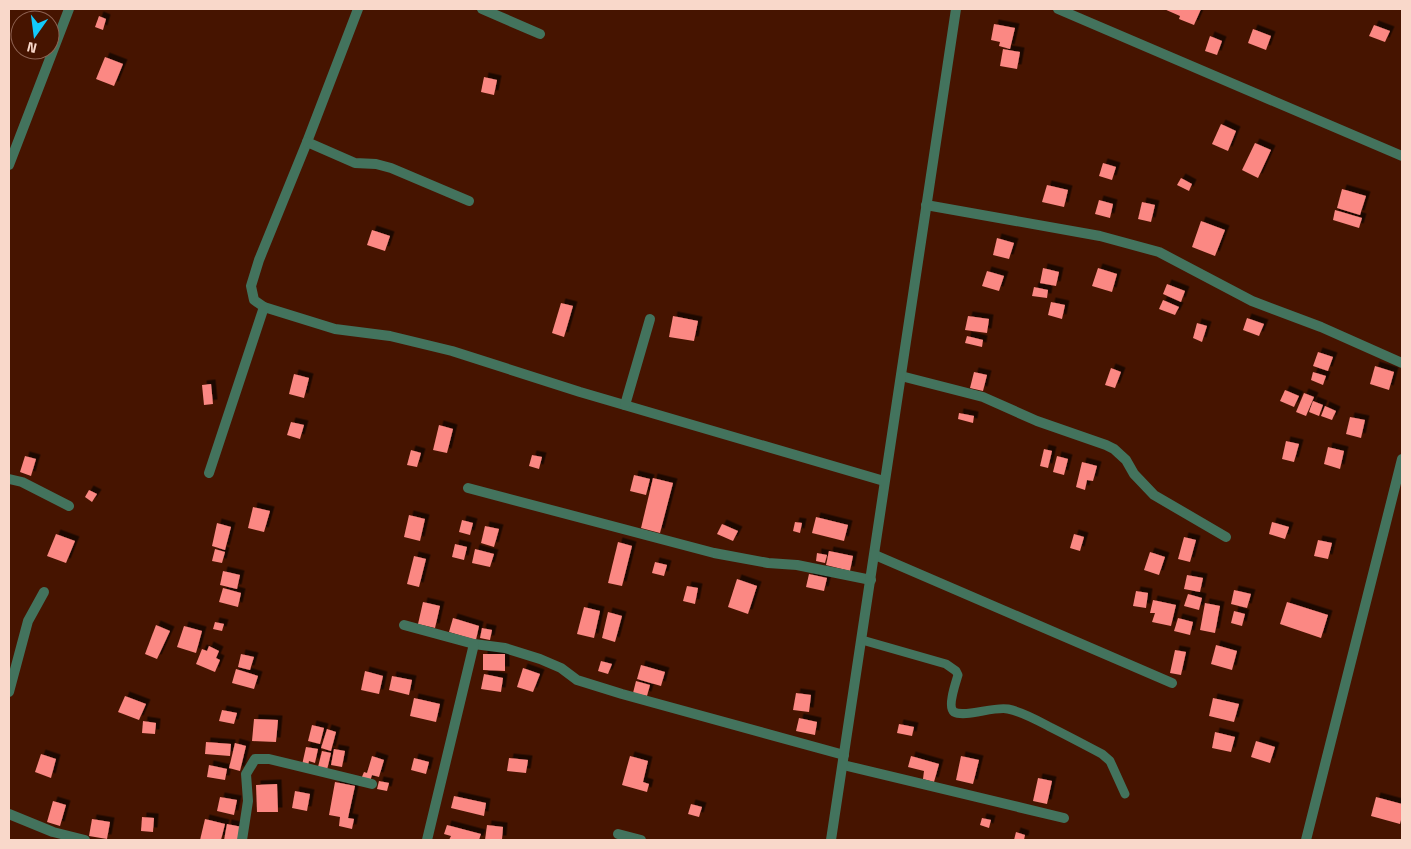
<svg xmlns="http://www.w3.org/2000/svg" width="1411" height="849" viewBox="0 0 1411 849" font-family="'Titillium Web',sans-serif">
  <style>
    .building { fill: #fb8883; filter: url(#shadow) }
    .lines { fill: none; stroke-linecap: round; stroke-linejoin: round }
    .service { stroke: #43735d; stroke-width: 9 }
    .minor { stroke: #43735d; stroke-width: 10 }
    .tertiary { stroke: #43735d; stroke-width: 10 }
  </style>
  <defs>
    <filter id="shadow"><feDropShadow dx="4.5" dy="-4.5" stdDeviation="0" flood-color="#0009"/></filter>
  </defs>
  <rect width="100%" height="100%" fill="#461400"/>
  <g class="building">
    <polygon points="1164,9 1201,9 1194,25 1179,19 1180,16"/>
    <polygon points="99,16 106,19 103,30 95,27"/>
    <polygon points="994,24 1015,28 1010,49 999,46 1000,42 991,40"/>
    <polygon points="1374,25 1390,31 1385,42 1369,36"/>
    <polygon points="1253,29 1271,36 1266,50 1248,43"/>
    <polygon points="1210,36 1222,41 1217,55 1205,51"/>
    <polygon points="1003,49 1020,52 1017,69 1000,66"/>
    <polygon points="105,57 123,64 114,86 96,79"/>
    <polygon points="484,77 497,80 494,95 481,92"/>
    <polygon points="1221,124 1236,131 1228,151 1212,144"/>
    <polygon points="1255,143 1271,150 1258,178 1242,170"/>
    <polygon points="1103,163 1116,167 1112,180 1099,176"/>
    <polygon points="1181,178 1192,184 1189,191 1177,185"/>
    <polygon points="1047,185 1068,190 1064,207 1042,202"/>
    <polygon points="1342,189 1366,196 1360,215 1337,208"/>
    <polygon points="1099,200 1113,204 1110,218 1095,214"/>
    <polygon points="1142,202 1155,205 1151,222 1138,219"/>
    <polygon points="1335,210 1362,218 1359,228 1333,220"/>
    <polygon points="1201,221 1225,230 1215,256 1192,247"/>
    <polygon points="372,230 390,236 385,251 367,245"/>
    <polygon points="997,238 1014,243 1009,259 993,255"/>
    <polygon points="1043,268 1059,272 1056,286 1040,283"/>
    <polygon points="1098,268 1117,274 1112,292 1092,286"/>
    <polygon points="987,271 1004,276 999,291 982,286"/>
    <polygon points="1167,284 1185,291 1181,302 1163,294"/>
    <polygon points="1034,287 1048,290 1047,298 1032,296"/>
    <polygon points="1163,300 1179,307 1175,315 1159,309"/>
    <polygon points="1051,302 1065,305 1062,319 1048,315"/>
    <polygon points="561,303 573,306 564,337 552,333"/>
    <polygon points="673,316 698,321 694,341 669,337"/>
    <polygon points="968,316 989,319 987,333 965,330"/>
    <polygon points="1247,318 1264,324 1259,336 1243,330"/>
    <polygon points="1197,323 1207,326 1202,342 1193,338"/>
    <polygon points="967,336 983,340 982,347 965,343"/>
    <polygon points="1318,352 1333,357 1328,371 1313,366"/>
    <polygon points="1375,366 1394,372 1389,390 1370,384"/>
    <polygon points="1111,368 1121,372 1115,388 1105,385"/>
    <polygon points="974,372 987,375 983,391 970,388"/>
    <polygon points="1313,372 1326,376 1323,385 1311,380"/>
    <polygon points="294,374 309,378 304,398 289,394"/>
    <polygon points="211,384 213,404 204,405 202,385"/>
    <polygon points="1285,390 1299,396 1294,407 1280,401"/>
    <polygon points="1304,393 1314,397 1306,416 1296,412"/>
    <polygon points="1313,401 1323,405 1319,416 1309,412"/>
    <polygon points="1325,406 1336,411 1332,420 1321,416"/>
    <polygon points="959,413 974,416 973,423 958,419"/>
    <polygon points="1350,417 1365,420 1361,438 1346,434"/>
    <polygon points="291,422 304,425 300,439 287,435"/>
    <polygon points="439,425 453,429 447,453 433,450"/>
    <polygon points="1286,441 1299,444 1294,462 1282,459"/>
    <polygon points="1328,447 1344,451 1340,469 1324,464"/>
    <polygon points="1044,449 1052,451 1048,468 1040,466"/>
    <polygon points="411,450 421,453 417,467 407,465"/>
    <polygon points="532,455 542,457 539,469 529,466"/>
    <polygon points="25,456 36,459 31,476 20,472"/>
    <polygon points="1057,456 1068,459 1064,475 1053,472"/>
    <polygon points="1082,462 1097,466 1093,481 1087,480 1085,490 1076,487"/>
    <polygon points="634,475 650,479 646,495 630,491"/>
    <polygon points="653,478 673,483 660,533 641,528"/>
    <polygon points="89,490 97,494 92,502 85,497"/>
    <polygon points="253,507 270,511 264,532 248,528"/>
    <polygon points="409,515 425,519 420,541 404,537"/>
    <polygon points="816,517 848,525 844,541 812,533"/>
    <polygon points="462,520 473,523 470,535 459,532"/>
    <polygon points="795,522 802,523 800,533 793,531"/>
    <polygon points="1272,522 1289,527 1285,539 1269,534"/>
    <polygon points="217,523 231,527 225,550 212,546"/>
    <polygon points="722,524 738,531 733,541 717,534"/>
    <polygon points="485,526 499,529 494,547 481,543"/>
    <polygon points="56,534 75,541 66,563 47,556"/>
    <polygon points="1074,534 1084,537 1080,551 1070,548"/>
    <polygon points="1184,537 1196,540 1190,562 1178,559"/>
    <polygon points="1318,540 1332,543 1328,559 1314,556"/>
    <polygon points="618,542 632,546 622,586 608,583"/>
    <polygon points="455,544 467,547 464,560 452,557"/>
    <polygon points="215,549 225,552 222,563 212,561"/>
    <polygon points="475,549 494,554 490,567 472,563"/>
    <polygon points="829,551 853,556 850,571 826,565"/>
    <polygon points="1150,552 1165,557 1159,575 1144,570"/>
    <polygon points="817,553 827,555 825,563 816,561"/>
    <polygon points="414,556 426,559 419,587 407,584"/>
    <polygon points="655,562 667,565 664,576 652,573"/>
    <polygon points="223,571 240,575 237,589 220,585"/>
    <polygon points="809,574 827,578 824,591 806,587"/>
    <polygon points="1187,575 1203,578 1200,592 1184,589"/>
    <polygon points="737,579 757,586 748,614 728,607"/>
    <polygon points="687,586 698,588 695,604 683,601"/>
    <polygon points="223,588 241,593 238,607 219,602"/>
    <polygon points="1234,590 1251,594 1247,608 1231,604"/>
    <polygon points="1136,591 1148,593 1146,608 1133,606"/>
    <polygon points="1188,594 1202,598 1199,610 1184,606"/>
    <polygon points="1153,600 1176,605 1171,626 1152,622 1155,613 1150,613"/>
    <polygon points="423,602 440,606 435,628 418,624"/>
    <polygon points="1287,602 1328,615 1321,638 1280,624"/>
    <polygon points="1205,603 1220,606 1215,633 1200,630"/>
    <polygon points="584,607 600,611 594,638 577,634"/>
    <polygon points="1234,611 1245,614 1242,626 1231,623"/>
    <polygon points="608,612 622,616 615,642 602,638"/>
    <polygon points="453,618 479,626 476,640 449,632"/>
    <polygon points="1178,618 1193,622 1190,635 1174,631"/>
    <polygon points="215,622 224,624 222,631 213,629"/>
    <polygon points="156,625 170,631 157,659 145,654"/>
    <polygon points="184,626 202,631 196,653 177,647"/>
    <polygon points="482,628 492,630 490,640 480,638"/>
    <polygon points="1216,645 1237,651 1232,670 1211,664"/>
    <polygon points="209,646 219,651 216,658 220,660 215,672 196,664 202,649 207,651"/>
    <polygon points="1175,650 1186,652 1181,675 1170,673"/>
    <polygon points="241,654 254,657 250,670 238,667"/>
    <polygon points="483,654 505,654 505,671 483,670"/>
    <polygon points="601,661 612,664 608,674 598,671"/>
    <polygon points="641,665 665,672 661,686 637,679"/>
    <polygon points="523,668 540,674 533,692 517,687"/>
    <polygon points="236,669 258,676 254,689 232,683"/>
    <polygon points="365,671 383,676 379,694 361,690"/>
    <polygon points="484,674 503,678 501,692 481,689"/>
    <polygon points="392,676 412,680 409,695 389,690"/>
    <polygon points="636,681 650,685 647,696 633,693"/>
    <polygon points="796,693 811,695 809,712 793,710"/>
    <polygon points="125,696 146,704 139,720 118,712"/>
    <polygon points="414,698 440,704 436,722 410,716"/>
    <polygon points="1213,698 1239,704 1234,722 1209,716"/>
    <polygon points="222,710 237,713 234,724 219,721"/>
    <polygon points="799,718 817,722 815,735 796,731"/>
    <polygon points="254,719 278,720 276,742 252,741"/>
    <polygon points="143,721 156,723 155,734 142,733"/>
    <polygon points="899,724 914,727 912,736 897,733"/>
    <polygon points="312,725 324,728 320,744 308,741"/>
    <polygon points="327,729 336,732 331,751 321,748"/>
    <polygon points="1215,732 1235,737 1231,752 1212,748"/>
    <polygon points="1256,741 1275,747 1270,763 1251,757"/>
    <polygon points="206,742 231,744 230,756 205,754"/>
    <polygon points="235,743 246,746 240,771 229,768"/>
    <polygon points="306,747 318,749 315,763 309,761 308,766 302,765"/>
    <polygon points="334,749 345,751 342,767 331,765"/>
    <polygon points="322,751 331,753 327,770 318,767"/>
    <polygon points="41,754 56,759 51,778 35,772"/>
    <polygon points="372,756 384,760 379,777 372,775 370,782 361,779 364,772 367,773"/>
    <polygon points="630,756 648,761 643,782 649,784 647,792 622,785"/>
    <polygon points="911,756 939,764 934,782 923,779 924,771 908,767"/>
    <polygon points="961,756 979,760 973,784 956,780"/>
    <polygon points="414,758 429,762 426,774 411,770"/>
    <polygon points="509,758 528,760 526,773 507,771"/>
    <polygon points="209,765 227,769 225,780 207,777"/>
    <polygon points="1038,778 1052,781 1047,804 1033,801"/>
    <polygon points="379,781 389,783 387,791 377,789"/>
    <polygon points="335,782 355,786 348,818 354,819 352,829 339,826 340,817 329,815"/>
    <polygon points="277,784 278,812 257,812 256,785"/>
    <polygon points="295,791 310,794 307,811 292,808"/>
    <polygon points="454,796 486,803 484,816 451,808"/>
    <polygon points="220,797 237,800 234,815 217,811"/>
    <polygon points="1376,797 1402,804 1402,816 1400,824 1371,816"/>
    <polygon points="53,801 66,805 60,826 47,822"/>
    <polygon points="691,804 702,807 699,817 688,814"/>
    <polygon points="142,817 154,818 153,832 141,831"/>
    <polygon points="982,818 991,820 989,828 980,825"/>
    <polygon points="92,819 110,822 107,839 89,836"/>
    <polygon points="205,819 225,824 221,840 200,840"/>
    <polygon points="227,824 242,827 239,840 224,840"/>
    <polygon points="447,825 481,834 479,840 449,840 451,836 444,834"/>
    <polygon points="487,825 503,827 502,840 485,840"/>
    <polygon points="1016,832 1025,835 1024,840 1014,840"/>
  </g>
  <g class="lines">
    <path class="service" d="M 862,640 L 946,664 L 956,671 L 958,675 C 956,682 947,707 954,712 C 965,718 994,706 1008,709 C 1023,712 1037,720 1050,727 C 1068,736 1085,745 1102,754 L 1110,761 L 1125,794"/>
    <g class="minor">
      <polyline points="358,9 307,142 259,260 251,286 254,300 264,307 335,329 390,336 452,351 580,392 884,481"/>
      <polyline points="482,9 540,34"/>
      <polyline points="1058,9 1402,156"/>
      <polyline points="307,142 355,163 376,164 391,168 469,201"/>
      <polyline points="9,165 69,9"/>
      <polyline points="926,205 1100,236 1159,252 1252,301 1321,327 1402,363"/>
      <polyline points="901,376 983,397 1037,421 1106,445 1114,449 1126,460 1134,474 1154,495 1226,537"/>
      <polyline points="625,405 650,319"/>
      <polyline points="209,473 264,307"/>
      <polyline points="9,479 22,482 69,506"/>
      <polyline points="468,488 714,553 768,563 797,565 871,580"/>
      <polyline points="875,555 1172,683"/>
      <polyline points="404,625 474,644 505,648 540,659 561,668 577,680 622,694 844,755"/>
      <polyline points="9,692 28,621 44,592"/>
      <polyline points="843,765 1064,818"/>
      <polyline points="9,814 53,832 85,840"/>
      <polyline points="618,834 641,840"/>
      <polyline points="242,840 248,801 246,774 255,759 269,759 372,784"/>
      <polyline points="427,840 474,644"/>
      <polyline points="1306,840 1402,459"/>
    </g>
    <polyline class="tertiary" points="831,840 956,9"/>
  </g>
  <rect width="1411" height="849" fill="none" stroke="#f9d8ca" stroke-width="20"/>
  <g transform="translate(35 35) rotate(194)"><circle r="24" fill="#461400" stroke="#8e6251"/>
  <path d="M0-4L9 19L0 12L-9 19Z" fill="#12cafb"/>
  <text y="-8" font-size="14" font-weight="bold" text-anchor="middle" fill="#f9d8ca">N</text>
  </g>
</svg>
